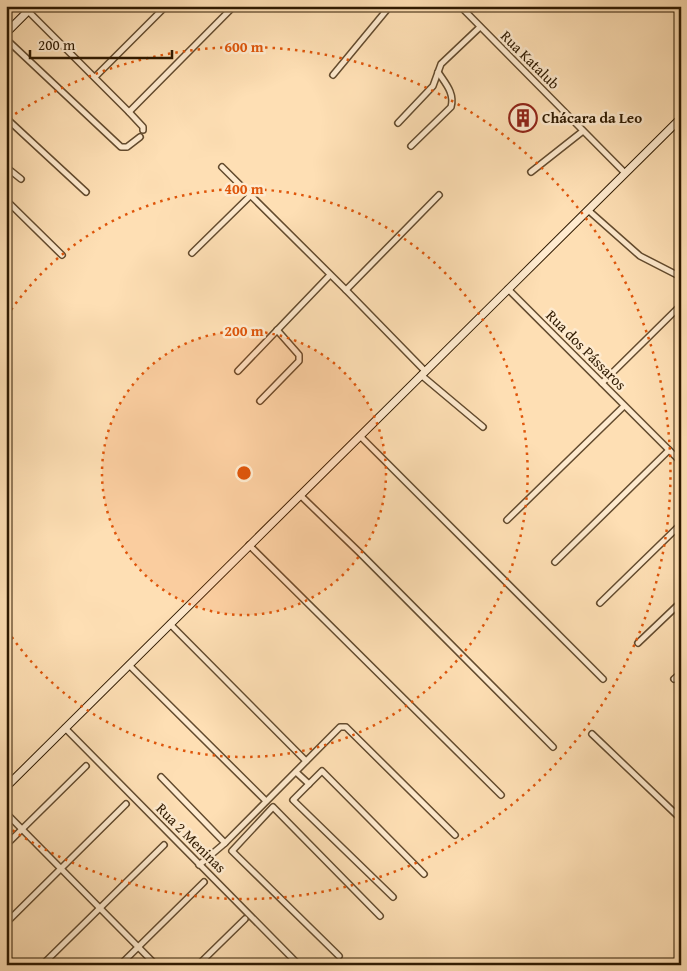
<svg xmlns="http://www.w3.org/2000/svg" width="687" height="971" viewBox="0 0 687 971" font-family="'Gentium Book Plus',serif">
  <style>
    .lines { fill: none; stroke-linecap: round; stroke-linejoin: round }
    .street-casing { stroke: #634b2e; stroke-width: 8 }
    .secondary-casing { stroke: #2f1a01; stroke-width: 9 }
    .street { stroke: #feeace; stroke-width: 5 }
    .secondary { stroke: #feeace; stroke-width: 7 }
    .ring { fill: none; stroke: #df560b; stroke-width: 2.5; stroke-dasharray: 2.5 5 }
    .labels { text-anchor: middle; stroke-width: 5; stroke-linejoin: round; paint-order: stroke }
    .street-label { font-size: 15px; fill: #2f1a01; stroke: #feeace }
    .poi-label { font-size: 15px; font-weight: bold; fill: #2f1a01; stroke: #feeace; text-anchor: start }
    .centre { fill: #df560b; stroke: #feeace; stroke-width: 2.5 }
    .ring-label { font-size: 15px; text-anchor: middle; font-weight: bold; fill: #df560b; stroke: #feeace; stroke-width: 5; stroke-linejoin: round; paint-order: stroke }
  </style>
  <rect width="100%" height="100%" fill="#fedfb4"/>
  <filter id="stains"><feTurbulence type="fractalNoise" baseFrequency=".004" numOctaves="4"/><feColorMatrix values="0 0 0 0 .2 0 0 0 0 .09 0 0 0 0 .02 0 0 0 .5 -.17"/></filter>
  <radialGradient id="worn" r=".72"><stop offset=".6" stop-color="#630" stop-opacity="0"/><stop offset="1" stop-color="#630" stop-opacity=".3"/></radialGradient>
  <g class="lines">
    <defs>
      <g id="street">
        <polyline points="32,6 28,11 129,112 143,127 143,130"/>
        <polyline points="460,6 625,173"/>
        <polyline points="6,39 121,147 127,147 140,137"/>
        <polyline points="333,75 390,6"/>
        <polyline points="95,77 166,6"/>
        <polyline points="129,112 234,6"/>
        <polyline points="6,118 86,192"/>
        <polyline points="398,123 433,86 441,64 480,27"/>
        <path d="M 411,146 L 451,107 C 455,93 445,83 438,72"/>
        <polyline points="6,167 21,179"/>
        <polyline points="222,167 346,290 425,371"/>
        <polyline points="531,172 583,131"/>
        <polyline points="6,200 62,255"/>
        <polyline points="588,210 640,256 681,277"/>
        <polyline points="192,253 251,195"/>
        <polyline points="508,289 681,462"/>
        <polyline points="346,290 439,195"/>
        <polyline points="238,371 330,275"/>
        <polyline points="421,375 483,427"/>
        <polyline points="602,383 681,305"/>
        <polyline points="260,401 299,361 299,355 277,330"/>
        <polyline points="360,436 603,679"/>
        <polyline points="300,495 359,552 553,747"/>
        <polyline points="507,520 624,406"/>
        <polyline points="249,545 501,795"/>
        <polyline points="555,562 669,450"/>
        <polyline points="600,603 681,524"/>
        <polyline points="170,624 306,761"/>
        <polyline points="638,643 681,602"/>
        <polyline points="129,665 266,801"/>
        <polyline points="674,679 681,673"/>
        <polyline points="65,728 299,965"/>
        <polyline points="592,734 681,819"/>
        <polyline points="296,772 309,784"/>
        <polyline points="161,777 225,843"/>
        <polyline points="6,813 156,965"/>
        <polyline points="6,845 86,766"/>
        <polyline points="199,865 225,843 340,727 346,727 349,730 455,835"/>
        <polyline points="393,897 293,800 322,771 424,874"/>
        <polyline points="6,923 126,804"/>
        <polyline points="339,956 232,851 273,807 380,916"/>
        <polyline points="42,965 164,845"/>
        <polyline points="120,965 204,882"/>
        <polyline points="198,965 245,919"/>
      </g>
      <g id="secondary">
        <polyline points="6,33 28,11 23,6"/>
        <polyline points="6,787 681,118"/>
      </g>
    </defs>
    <use href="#street" class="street-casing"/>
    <use href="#secondary" class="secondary-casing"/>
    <use href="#street" class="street"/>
    <use href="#secondary" class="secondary"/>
  </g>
  <circle cx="244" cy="473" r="142" fill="#df560b" fill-opacity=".12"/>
  <g class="ring">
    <circle cx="244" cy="473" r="142"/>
    <path d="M7 316A284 284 0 1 1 7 630"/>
    <path d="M9 118A426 426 0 1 1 9 828"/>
  </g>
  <defs>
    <symbol id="building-ring" viewBox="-11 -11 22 22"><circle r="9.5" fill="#feeace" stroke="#8f2418" stroke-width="1.5"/><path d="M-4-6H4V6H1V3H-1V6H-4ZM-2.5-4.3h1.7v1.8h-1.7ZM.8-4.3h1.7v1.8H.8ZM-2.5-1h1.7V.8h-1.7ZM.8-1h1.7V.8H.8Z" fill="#8f2418"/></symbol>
  </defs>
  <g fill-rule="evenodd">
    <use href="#building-ring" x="507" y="102" width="32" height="32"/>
  </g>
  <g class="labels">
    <g class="street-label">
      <text transform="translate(530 60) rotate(45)" y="5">Rua Katalub</text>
      <text transform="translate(586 350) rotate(45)" y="5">Rua dos Pássaros</text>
      <text transform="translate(191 838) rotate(45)" y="5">Rua 2 Meninas</text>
    </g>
    <g class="poi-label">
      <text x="542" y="123">Chácara da Leo</text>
    </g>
  </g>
  <circle cx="244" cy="473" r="8" class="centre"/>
  <g class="ring-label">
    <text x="244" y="52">600 m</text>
    <text x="244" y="194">400 m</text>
    <text x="244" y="336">200 m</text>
  </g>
  <rect width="687" height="971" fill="none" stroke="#fedfb4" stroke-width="25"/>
  <rect x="8" y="8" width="672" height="956" fill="none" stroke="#2f1a01" stroke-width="2.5"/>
  <rect x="12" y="12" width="662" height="946" fill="none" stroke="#2f1a01"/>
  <path d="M30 50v8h142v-8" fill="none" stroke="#2f1a01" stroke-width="2.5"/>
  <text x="38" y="50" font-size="15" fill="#2f1a01" stroke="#feeace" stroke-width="4" paint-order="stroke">200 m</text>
  <rect width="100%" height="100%" filter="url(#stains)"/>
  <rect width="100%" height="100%" fill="url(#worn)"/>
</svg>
